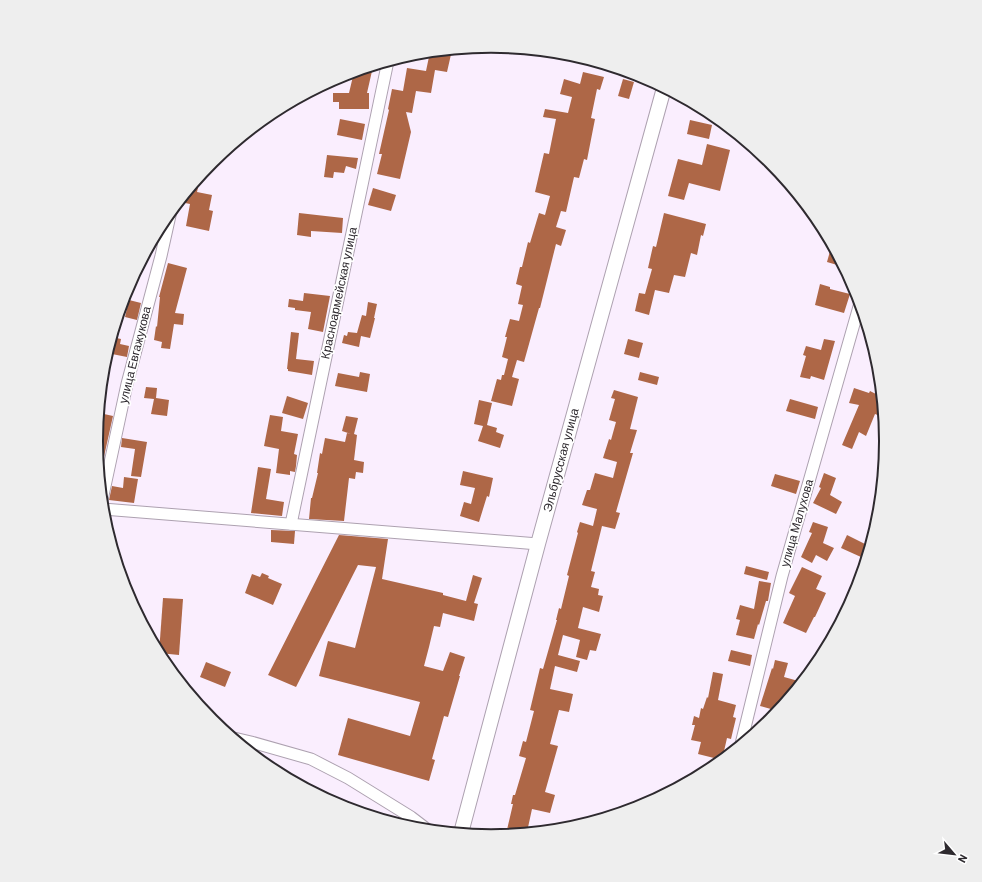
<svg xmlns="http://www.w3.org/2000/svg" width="982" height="882" viewBox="0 0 982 882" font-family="Barlow,sans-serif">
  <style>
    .building { fill: #ae6747 }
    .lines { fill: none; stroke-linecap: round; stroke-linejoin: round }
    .minor-casing { stroke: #ada1b0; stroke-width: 13 }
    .tertiary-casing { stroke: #ada1b0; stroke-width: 16 }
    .minor { stroke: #fff; stroke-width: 11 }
    .tertiary { stroke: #fff; stroke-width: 14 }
    .labels { text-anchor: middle; stroke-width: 3.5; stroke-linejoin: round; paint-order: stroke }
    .street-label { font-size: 12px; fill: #2e2a2f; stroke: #fff }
    .rim { fill: none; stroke: #2e2a2f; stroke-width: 2 }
  </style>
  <rect width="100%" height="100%" fill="#faeefe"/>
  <g class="building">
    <polygon points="452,50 447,72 435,70 431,93 416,91 412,113 406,112 411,132 400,179 377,174 382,154 379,154 389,110 388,109 392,89 403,91 407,68 426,71 430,52"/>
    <polygon points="363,69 372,71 367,93 369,93 369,109 339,109 339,102 333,102 333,93 349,93 354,72"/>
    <polygon points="583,72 604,77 600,90 597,89 591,118 595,119 587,160 584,159 579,178 574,177 566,212 561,211 556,227 566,230 561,246 556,244 540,308 539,308 524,362 517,360 512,377 519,379 512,406 491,401 497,379 501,380 502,375 504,375 508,359 502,357 507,337 505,337 510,319 519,321 523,305 518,304 522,286 516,284 520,267 522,267 528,242 530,243 539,213 545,215 550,196 535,192 544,153 549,154 556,119 543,117 545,109 568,113 572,97 560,94 564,79 580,84"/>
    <polygon points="623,79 634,82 629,99 618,96"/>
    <polygon points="340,119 365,124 362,140 337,135"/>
    <polygon points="690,120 712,125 709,139 687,134"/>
    <polygon points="707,144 730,150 720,191 689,183 684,200 668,196 678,159 702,165"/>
    <polygon points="327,155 358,158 356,169 346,166 344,173 334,172 333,178 324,177"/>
    <polygon points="201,175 197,192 212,195 209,210 213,211 209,231 186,226 190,204 185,203 187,192"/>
    <polygon points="373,188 396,195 391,211 368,205"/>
    <polygon points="299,213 343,218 342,233 311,231 311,237 297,235"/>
    <polygon points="664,213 706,224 703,236 701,235 697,255 691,253 685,277 674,275 669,293 655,290 649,315 635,311 639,293 645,294 652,269 648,268 653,246 656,247"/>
    <polygon points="832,244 844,267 827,262"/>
    <polygon points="168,263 187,268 175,313 184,314 183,325 174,324 170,349 161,348 162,342 154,340 156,326 157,327 160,297 159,297"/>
    <polygon points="820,284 830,287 830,289 850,294 844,313 815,305"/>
    <polygon points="304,293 330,296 323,332 308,329 311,312 295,310 295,308 288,307 289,299 303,301"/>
    <polygon points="129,300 141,303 137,320 125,317"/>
    <polygon points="368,302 377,304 374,318 375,318 370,338 361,336 359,347 342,343 344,335 347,336 348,332 357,333 362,315 366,316"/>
    <polygon points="291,332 299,333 296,359 314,361 312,375 288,371 288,369 287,369"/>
    <polygon points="112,337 121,339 120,344 129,346 127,357 107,353 110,342 111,342"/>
    <polygon points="628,339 643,343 639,358 624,354"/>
    <polygon points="824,339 835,341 824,380 811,376 810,379 800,377 806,356 803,355 806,346 821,350"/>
    <polygon points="360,372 370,374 367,392 335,386 338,373 359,377"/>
    <polygon points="640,372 659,377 657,385 638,380"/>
    <polygon points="146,387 157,388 156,398 169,400 167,416 151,414 154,399 144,398"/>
    <polygon points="854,388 869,393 870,391 882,397 883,410 880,416 875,414 866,436 859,432 852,449 842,445 859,405 849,403"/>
    <polygon points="614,390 638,397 630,429 637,430 630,453 633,453 616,512 620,513 615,529 602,526 591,571 595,572 591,587 599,589 598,595 603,596 599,612 583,607 578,628 601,634 596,651 590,650 587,660 576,657 580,640 563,635 558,655 580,661 577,672 555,666 550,689 573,694 569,712 559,710 550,744 558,746 545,792 555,795 550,813 532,809 527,832 506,834 513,804 511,804 513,795 515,795 526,758 519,756 523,741 526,742 534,711 530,710 540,668 543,669 557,620 556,620 559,608 561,609 569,576 567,575 578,533 577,532 580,522 593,526 597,509 582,505 587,490 590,490 595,473 613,478 617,462 603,458 609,439 611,440 616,422 609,420 615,399 611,398"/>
    <polygon points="287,396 308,403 303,419 282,413"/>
    <polygon points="790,399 818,407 815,419 786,411"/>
    <polygon points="479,400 492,403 487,425 497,428 496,432 504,435 500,448 478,441 483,426 474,424"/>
    <polygon points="104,414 113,416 101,470 99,470 96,439 99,439"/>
    <polygon points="270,415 283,417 281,431 298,434 294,454 297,455 296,466 295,472 290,471 290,475 276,473 279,449 264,446"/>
    <polygon points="346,416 358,418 354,434 357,435 354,460 364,462 363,473 356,472 355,479 349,478 344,521 309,519 311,498 312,498 318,473 317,473 320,453 322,454 325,438 345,442 347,433 351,434 342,431"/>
    <polygon points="122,438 147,442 141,477 131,476 135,449 121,447"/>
    <polygon points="258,467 271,469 266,499 284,502 282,516 251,513"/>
    <polygon points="463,471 493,478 489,497 487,496 479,522 460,516 464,502 471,504 475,488 460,485"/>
    <polygon points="824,473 836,478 830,495 842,502 836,514 813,503 821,488 819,487"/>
    <polygon points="775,474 800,481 796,494 771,486"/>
    <polygon points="124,477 138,479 134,503 109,500 112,486 123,488"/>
    <polygon points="813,522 828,527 823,543 834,548 827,561 816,555 812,563 801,557 812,533 809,532"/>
    <polygon points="271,530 295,531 294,544 271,542"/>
    <polygon points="339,535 388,539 382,579 443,593 443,595 466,601 473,575 482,578 474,603 478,604 474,621 443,613 440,627 434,626 429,647 424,666 443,671 450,652 465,657 459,676 460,676 448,717 444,716 432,759 435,760 429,781 338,755 348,718 410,736 420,702 319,676 328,641 355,648 376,567 358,565 296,687 268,675"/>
    <polygon points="847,535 867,545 861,557 841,548"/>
    <polygon points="746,566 769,572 767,580 744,574"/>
    <polygon points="802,567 822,576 816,589 826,593 815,617 814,617 806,633 783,623 795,596 789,593"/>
    <polygon points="262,573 269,576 268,578 282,584 273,605 245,593 252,574 260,577"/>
    <polygon points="759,581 771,583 768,601 766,601 759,625 758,624 754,639 736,635 740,620 736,619 740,605 754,609"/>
    <polygon points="163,598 183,599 179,655 159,653"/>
    <polygon points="731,650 752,655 750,666 728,661"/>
    <polygon points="775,660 788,663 784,677 802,682 778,711 760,706 772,668 773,669"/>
    <polygon points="206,662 231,672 225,687 200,677"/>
    <polygon points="713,672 723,674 718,700 736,705 733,717 736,718 731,739 727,738 722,760 698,754 701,742 691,740 695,725 692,725 694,716 699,718 701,708 703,709 707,697 708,698"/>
  </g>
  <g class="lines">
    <defs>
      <g id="minor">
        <polyline points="102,500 127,384 161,256 171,211"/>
        <polyline points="103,509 538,544"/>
        <polyline points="291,524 388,61"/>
        <polyline points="234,738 251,742 311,759 348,778 411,817 428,830"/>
        <polyline points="741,744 782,576 860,303"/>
      </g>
      <polyline id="tertiary" points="461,833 538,544 664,88"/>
    </defs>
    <use href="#minor" class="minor-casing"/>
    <use href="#tertiary" class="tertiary-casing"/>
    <use href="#minor" class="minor"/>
    <use href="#tertiary" class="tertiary"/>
  </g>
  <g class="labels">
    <g class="street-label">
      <text transform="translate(339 293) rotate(-78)" y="4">Красноармейская улица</text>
      <text transform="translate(135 355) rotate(-76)" y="4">улица Евгажукова</text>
      <text transform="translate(561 460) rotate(-75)" y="4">Эльбрусская улица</text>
      <text transform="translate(797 523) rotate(-74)" y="4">улица Малухова</text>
    </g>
  </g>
  <path d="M0 0H982V882H0ZM103 441a388 388 0 1 1 776 0a388 388 0 1 1-776 0Z" fill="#eee" fill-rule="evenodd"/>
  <path class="rim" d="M103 441a388 388 0 1 1 776 0a388 388 0 1 1-776 0Z"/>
  <g transform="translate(954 854) rotate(118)" stroke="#ffffff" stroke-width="3" paint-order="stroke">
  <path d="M0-3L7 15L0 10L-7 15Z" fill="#2e2a2f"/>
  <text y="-6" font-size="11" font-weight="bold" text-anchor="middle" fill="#2e2a2f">N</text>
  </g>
</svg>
